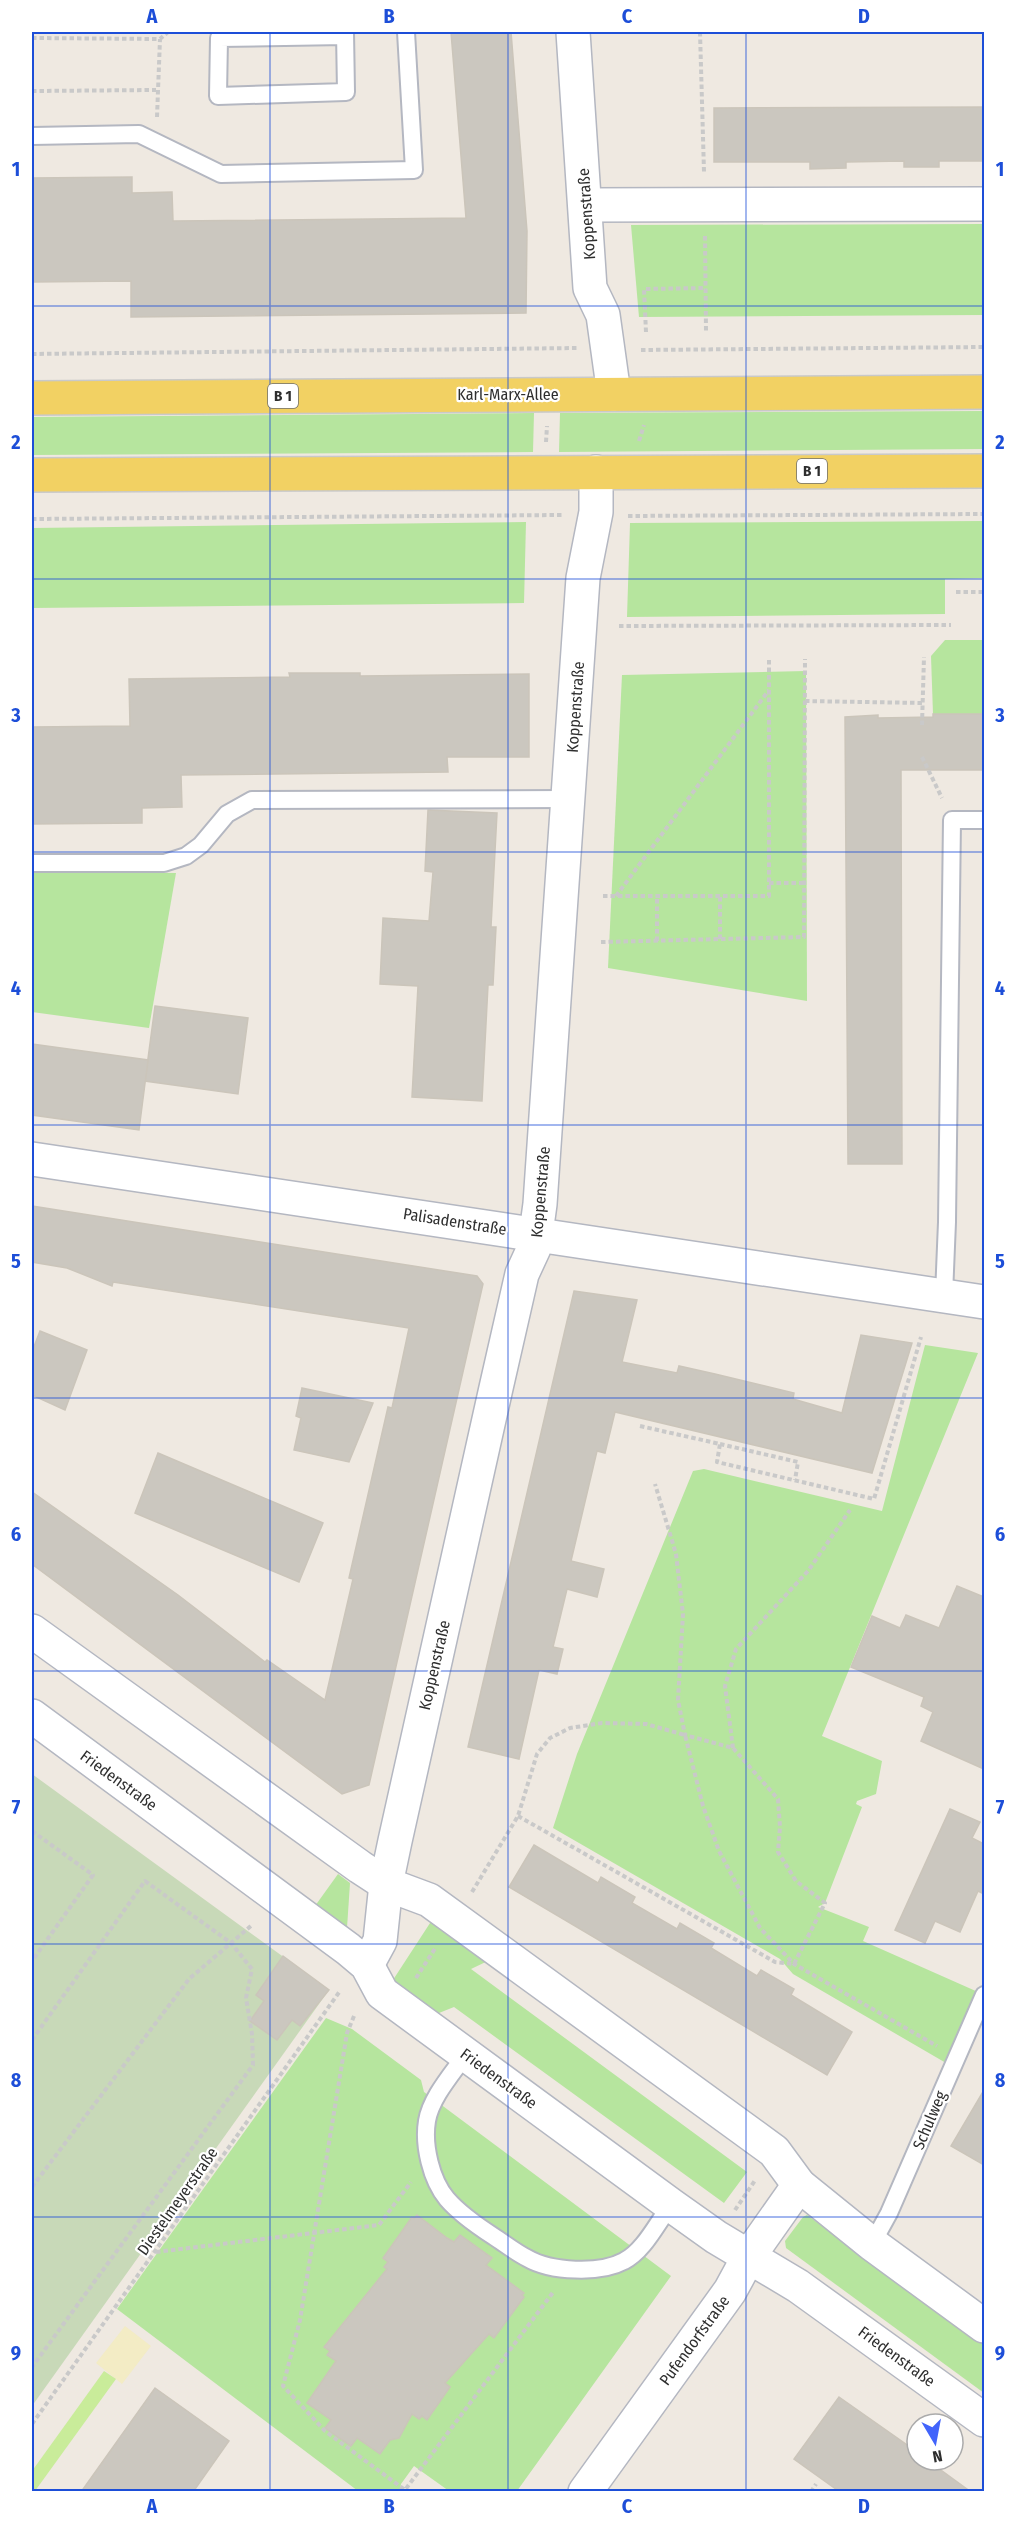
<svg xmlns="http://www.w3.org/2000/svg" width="1016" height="2523" viewBox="0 0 1016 2523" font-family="'Fira Sans Condensed',sans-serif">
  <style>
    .green { fill: #b6e59e }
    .sand { fill: #f3ecc5 }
    .cemetery { fill: #c8d9b8 }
    .pitch { fill: #c9ec9a }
    .building { fill: #cbc7bf; stroke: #cbc5ba; stroke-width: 1.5 }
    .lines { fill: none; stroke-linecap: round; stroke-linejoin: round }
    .service-casing { stroke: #b4b7c1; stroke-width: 20 }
    .minor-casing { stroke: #b4b7c1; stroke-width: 36 }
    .tertiary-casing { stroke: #b4b7c1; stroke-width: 36 }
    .primary-casing { stroke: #c9c9c9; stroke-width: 36 }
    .path { stroke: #c9c9c9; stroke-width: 4; stroke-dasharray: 4.5 3; stroke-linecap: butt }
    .service { stroke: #fff; stroke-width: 16 }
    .minor { stroke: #fff; stroke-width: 33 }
    .tertiary { stroke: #fff; stroke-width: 33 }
    .primary { stroke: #f2d163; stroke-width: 33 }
    .grid { fill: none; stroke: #1d4ed8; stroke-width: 1.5; stroke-opacity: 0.55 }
    .labels { text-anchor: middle; stroke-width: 4.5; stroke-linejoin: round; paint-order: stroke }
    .shield { fill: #fff; stroke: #6d6d6d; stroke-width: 1.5 }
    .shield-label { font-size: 15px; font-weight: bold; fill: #2e2e2e }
    .street-label { font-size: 16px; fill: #2e2e2e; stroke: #fff }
    .neatline { fill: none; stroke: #1d4ed8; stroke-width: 2 }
    .grid-label { font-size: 20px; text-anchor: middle; font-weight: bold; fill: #1d4ed8 }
  </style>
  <rect width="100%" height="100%" fill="#efe9e1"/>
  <g class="green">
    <polygon points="984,224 984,315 639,317 631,225"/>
    <polygon points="984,411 984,449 559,452 560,413"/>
    <polygon points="534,413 533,452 32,455 32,417"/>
    <polygon points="984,521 984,578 945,579 945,614 627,617 630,523"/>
    <polygon points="526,522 524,603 32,608 32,528"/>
    <polygon points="945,640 984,640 984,714 933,714 931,656"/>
    <polygon points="806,671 807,1001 608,968 622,675"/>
    <polygon points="32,872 176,873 149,1028 32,1012"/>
    <polygon points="925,1345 978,1353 822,1736 882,1761 876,1794 857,1801 856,1804 862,1807 825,1903 818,1907 869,1927 863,1941 978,1992 946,2063 793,1974 780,1959 553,1828 577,1754 693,1471 704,1469 882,1511"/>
    <polygon points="338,1874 350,1883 347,1928 315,1906"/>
    <polygon points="432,1920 494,1958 471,1969 747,2172 724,2203 454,2007 429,2017 391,1983"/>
    <polygon points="326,2018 352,2029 421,2080 424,2092 671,2276 517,2491 449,2491 414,2466 401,2484 400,2491 358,2491 117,2309"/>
    <polygon points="807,2215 984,2344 984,2393 786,2248 785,2241 803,2217"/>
  </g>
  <polygon class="sand" points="125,2326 151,2346 122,2384 96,2363"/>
  <polygon class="cemetery" points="32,1774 329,1990 32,2406"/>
  <polygon class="pitch" points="104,2371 116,2379 35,2491 32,2491 32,2471"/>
  <g class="building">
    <polygon points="451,32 511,32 527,231 526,313 131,317 131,281 32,282 32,178 132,177 132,193 172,192 173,221 466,218"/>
    <polygon points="984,107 984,161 939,161 939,167 904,167 904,161 846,162 846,168 810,169 810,162 714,162 714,108"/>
    <polygon points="289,673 360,673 360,676 529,674 529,757 447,757 448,772 181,775 182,807 142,808 142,823 32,824 32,727 130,726 129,679 290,677"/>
    <polygon points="933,714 984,714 984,770 901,770 902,1164 848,1164 845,717 878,715 878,718 933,717"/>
    <polygon points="428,810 497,813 491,927 496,927 493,985 488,985 482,1101 412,1097 418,986 380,984 383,918 429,921 433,872 425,871"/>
    <polygon points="155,1006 248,1018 238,1094 145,1081"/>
    <polygon points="32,1044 148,1060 139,1130 32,1115"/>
    <polygon points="32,1206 477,1276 483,1284 369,1785 342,1794 32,1564 32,1492 178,1595 265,1662 267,1660 325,1700 353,1579 349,1578 388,1407 392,1408 409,1328 113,1282 112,1286 67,1268 32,1262"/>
    <polygon points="574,1291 637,1300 622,1362 677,1373 679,1366 715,1374 794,1393 793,1399 842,1413 861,1335 912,1343 872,1473 615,1412 605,1453 597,1451 571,1561 604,1569 597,1597 567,1589 553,1647 563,1649 557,1674 539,1670 519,1759 468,1747"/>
    <polygon points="40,1331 87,1350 65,1410 32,1395 32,1352"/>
    <polygon points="302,1388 373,1403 349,1462 294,1450 301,1418 296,1416"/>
    <polygon points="158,1453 323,1523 299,1582 135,1513"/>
    <polygon points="957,1586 984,1597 984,1769 921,1741 933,1712 921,1706 924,1697 851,1667 872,1616 900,1628 906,1615 939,1628"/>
    <polygon points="950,1809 980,1822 972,1838 984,1844 984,1894 978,1891 960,1932 935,1921 925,1943 895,1930"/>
    <polygon points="534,1845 598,1883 601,1877 635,1897 632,1903 677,1929 680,1923 714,1943 711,1948 757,1976 761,1970 794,1989 791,1995 852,2032 827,2075 509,1887"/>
    <polygon points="283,1956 329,1990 300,2026 292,2020 277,2040 250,2021 264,2001 256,1995"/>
    <polygon points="984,2090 984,2165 951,2146"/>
    <polygon points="417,2215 447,2238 454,2242 460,2235 492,2258 486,2265 524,2293 522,2295 524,2297 494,2338 489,2334 445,2383 450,2387 427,2420 422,2416 419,2419 412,2414 399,2438 390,2440 380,2454 357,2438 351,2446 325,2428 331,2420 307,2403 336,2361 327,2355 330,2351 324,2347 387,2269 384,2267 388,2262 383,2258 412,2217 414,2218"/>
    <polygon points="155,2388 229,2441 193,2492 81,2492"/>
    <polygon points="839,2397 917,2452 917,2460 927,2460 971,2492 840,2492 794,2459"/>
  </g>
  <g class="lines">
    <defs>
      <g id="service">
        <polyline points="345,32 346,92 218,96 219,38 345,36"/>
        <polyline points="32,136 139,134 221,174 414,170 406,32"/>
        <polyline points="32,863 164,863 186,856 201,845 227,814 252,800 567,799"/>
        <polyline points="944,1295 947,1222 952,820 984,820"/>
        <path d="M 466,2054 C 453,2073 431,2097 427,2121 C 423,2145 431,2180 447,2199 C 460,2214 476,2225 493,2236 C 504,2243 515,2252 527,2258 C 551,2272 600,2274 624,2261 C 644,2251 657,2223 671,2205"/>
        <polyline points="872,2244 889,2213 984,1995"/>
      </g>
      <g id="minor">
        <polyline points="573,32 590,288 603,315 614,394"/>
        <polyline points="586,205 984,204"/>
        <polyline points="32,1159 984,1302"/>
        <polyline points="367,1965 380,1941 386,1884 395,1841 496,1388 522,1274 534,1248 540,1204 583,578 596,512 596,472"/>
        <polyline points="585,2492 730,2291 749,2256 799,2185"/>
      </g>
      <g id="tertiary">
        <polyline points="32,1631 360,1867 386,1884 429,1900 774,2151 799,2185 872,2244 984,2326"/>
        <polyline points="32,1716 348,1949 367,1965 382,1993 671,2205 716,2237 798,2286 984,2420"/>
      </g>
      <g id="primary">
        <polyline points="32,398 984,392"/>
        <polyline points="32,475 984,471"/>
      </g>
    </defs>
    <use href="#service" class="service-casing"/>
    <use href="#minor" class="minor-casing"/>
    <use href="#tertiary" class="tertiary-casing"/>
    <use href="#primary" class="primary-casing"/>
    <g class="path">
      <polyline points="700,32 704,172"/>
      <polyline points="32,38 160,39 168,32"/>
      <polyline points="32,91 156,90"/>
      <polyline points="157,117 160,39"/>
      <polyline points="705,236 706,331"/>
      <polyline points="646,332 644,289 706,288"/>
      <polyline points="641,350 984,347"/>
      <polyline points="32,354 577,348"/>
      <polyline points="639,441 644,425"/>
      <polyline points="546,442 547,426"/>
      <polyline points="628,516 984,514"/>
      <polyline points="32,519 562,515"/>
      <polyline points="956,592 984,592"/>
      <polyline points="619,626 951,625"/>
      <polyline points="805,701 923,703"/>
      <polyline points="922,725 924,657"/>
      <polyline points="922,757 942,798"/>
      <polyline points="769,883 804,883"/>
      <polyline points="603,896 769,896 769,658"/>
      <polyline points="616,896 769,690"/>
      <polyline points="720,939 720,896"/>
      <polyline points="657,941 657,896"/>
      <polyline points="601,942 804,937 805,659"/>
      <polyline points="640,1426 720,1444 717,1462 874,1499 921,1337"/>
      <polyline points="720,1444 798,1462 795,1480"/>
      <polyline points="733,1748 725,1686 736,1649 808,1571 850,1510"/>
      <polyline points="518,1816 775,1962 794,1964 825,1903 796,1881 778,1852 780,1827 778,1799 733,1748 685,1735 678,1700 683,1614 676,1554 655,1484"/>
      <polyline points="32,1831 93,1875 32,1961"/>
      <polyline points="472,1892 518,1816 537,1754 550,1738 570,1728 602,1723 646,1724 685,1735 703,1806 719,1851 760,1928 794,1964 937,2046"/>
      <polyline points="416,1978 436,1947"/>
      <polyline points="354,2016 347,2033 300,2320 283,2386 325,2431 405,2490 554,2291"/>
      <polyline points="32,2040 145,1881 231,1943 252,1969 246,1998 252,2034 253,2065 32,2367"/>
      <polyline points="32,2187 189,1979 252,1925"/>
      <polyline points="735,2210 756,2179"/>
      <polyline points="156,2252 379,2225 411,2182"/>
      <polyline points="32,2424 340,1991"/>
      <polyline points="811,2492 816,2484"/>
    </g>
    <use href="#service" class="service"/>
    <use href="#minor" class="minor"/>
    <use href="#tertiary" class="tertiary"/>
    <use href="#primary" class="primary"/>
  </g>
  <path class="grid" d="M 270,32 L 270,2492M 508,32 L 508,2492M 746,32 L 746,2492M 32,306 L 984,306M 32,579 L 984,579M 32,852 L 984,852M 32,1125 L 984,1125M 32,1398 L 984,1398M 32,1671 L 984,1671M 32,1944 L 984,1944M 32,2217 L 984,2217"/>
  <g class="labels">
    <g class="shield">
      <rect x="268" y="384" width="30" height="24" rx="4.5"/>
      <rect x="797" y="459" width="30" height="24" rx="4.5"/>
    </g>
    <g class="shield-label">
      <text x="283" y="401">B 1</text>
      <text x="812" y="476">B 1</text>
    </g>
    <g class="street-label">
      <text transform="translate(586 214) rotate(-94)" y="6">Koppenstraße</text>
      <text x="508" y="400">Karl-Marx-Allee</text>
      <text transform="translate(575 707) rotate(-86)" y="6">Koppenstraße</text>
      <text transform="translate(540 1192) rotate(-85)" y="6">Koppenstraße</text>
      <text transform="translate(455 1221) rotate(9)" y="6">Palisadenstraße</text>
      <text transform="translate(434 1665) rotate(-77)" y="6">Koppenstraße</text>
      <text transform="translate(119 1780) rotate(36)" y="6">Friedenstraße</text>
      <text transform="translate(499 2078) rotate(36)" y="6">Friedenstraße</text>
      <text transform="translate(929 2120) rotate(-67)" y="6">Schulweg</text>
      <text transform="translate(177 2201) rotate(-55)" y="6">Diestelmeyerstraße</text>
      <text transform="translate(694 2340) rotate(-54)" y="6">Pufendorfstraße</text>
      <text transform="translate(897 2356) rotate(36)" y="6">Friedenstraße</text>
    </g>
  </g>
  <rect width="1016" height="2523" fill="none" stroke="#ffffff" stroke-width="66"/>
  <g transform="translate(935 2442) rotate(170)"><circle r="28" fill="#ffffff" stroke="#ababab" stroke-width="1.5"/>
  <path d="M0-4.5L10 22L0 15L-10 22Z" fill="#4264fb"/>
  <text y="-9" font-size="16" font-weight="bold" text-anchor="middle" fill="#2e2e2e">N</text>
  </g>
  <rect x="33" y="33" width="950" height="2457" class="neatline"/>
  <g class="grid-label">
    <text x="152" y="23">A</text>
    <text x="389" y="23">B</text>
    <text x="627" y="23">C</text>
    <text x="864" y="23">D</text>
    <text x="16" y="176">1</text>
    <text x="1000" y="176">1</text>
    <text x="16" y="449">2</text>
    <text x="1000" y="449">2</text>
    <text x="16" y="722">3</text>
    <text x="1000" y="722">3</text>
    <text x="16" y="995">4</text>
    <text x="1000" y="995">4</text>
    <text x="16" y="1268">5</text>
    <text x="1000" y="1268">5</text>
    <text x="16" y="1541">6</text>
    <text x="1000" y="1541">6</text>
    <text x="16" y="1814">7</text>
    <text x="1000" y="1814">7</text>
    <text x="16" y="2087">8</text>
    <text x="1000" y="2087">8</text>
    <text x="16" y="2360">9</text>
    <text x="1000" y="2360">9</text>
    <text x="152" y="2513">A</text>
    <text x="389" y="2513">B</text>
    <text x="627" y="2513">C</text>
    <text x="864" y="2513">D</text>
  </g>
</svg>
